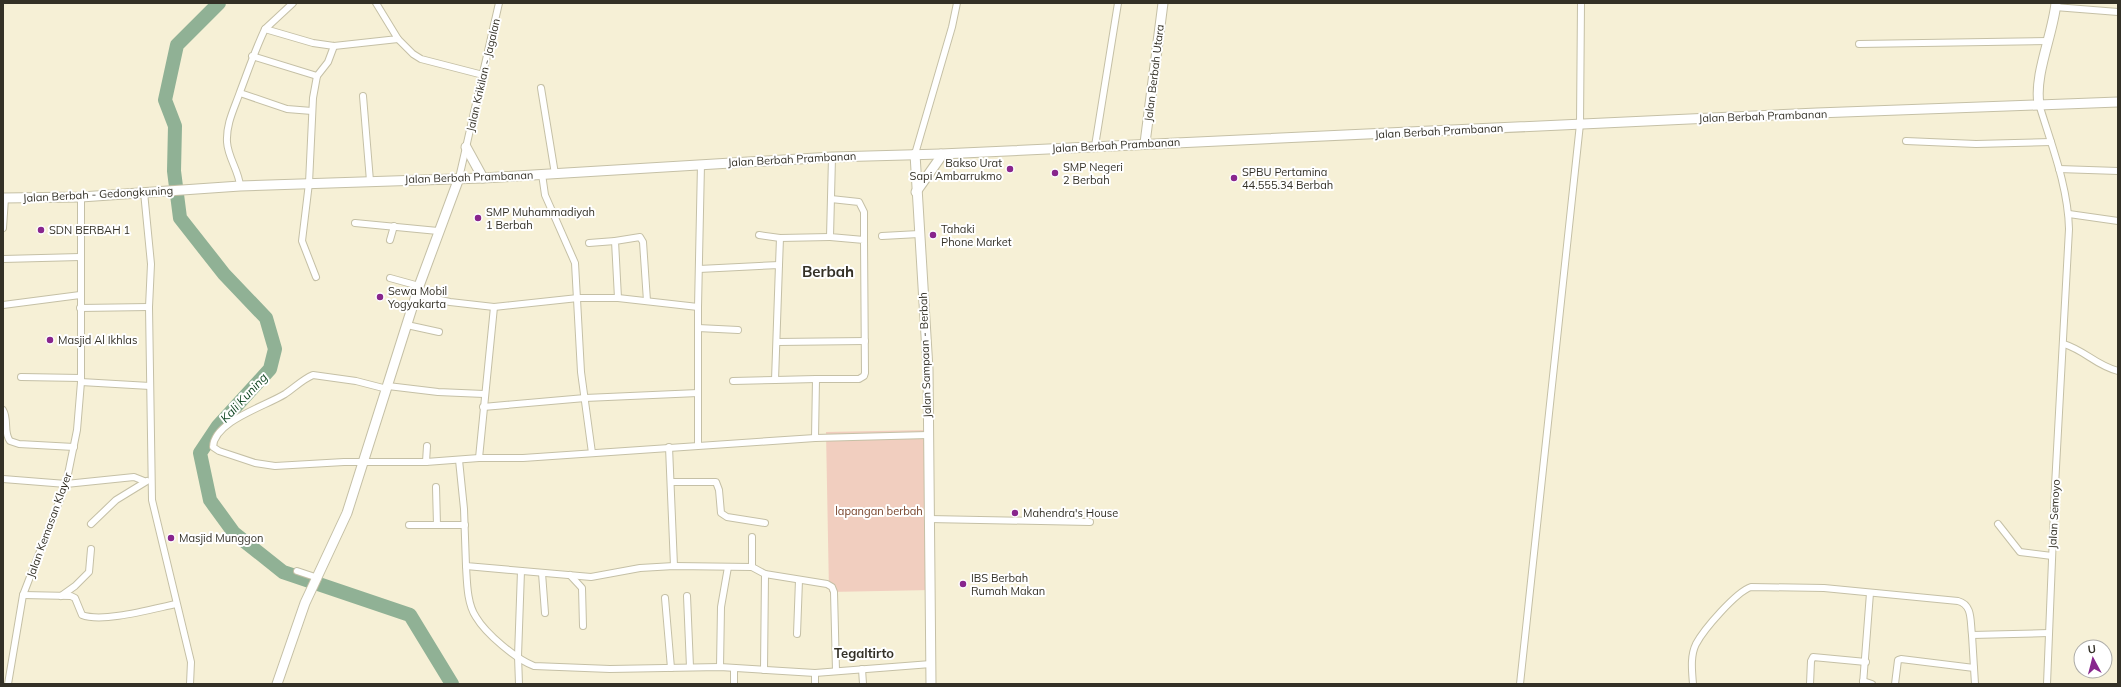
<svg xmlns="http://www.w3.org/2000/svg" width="2121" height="687" viewBox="0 0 2121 687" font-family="Mulish,sans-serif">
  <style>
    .green { fill: #f1cebf }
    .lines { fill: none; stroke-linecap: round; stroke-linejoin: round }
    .river { stroke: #90b195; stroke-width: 14 }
    .street-casing { stroke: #c5c0a6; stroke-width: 8 }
    .secondary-casing { stroke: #c5c0a6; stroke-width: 11 }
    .street { stroke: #fff; stroke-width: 6 }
    .secondary { stroke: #fff; stroke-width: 9 }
    .poi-dot { fill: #88258d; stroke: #fff; stroke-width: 1.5 }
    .labels { text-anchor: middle; stroke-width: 4; stroke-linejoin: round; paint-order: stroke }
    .street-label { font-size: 11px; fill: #333026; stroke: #fff }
    .poi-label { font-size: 11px; fill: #333026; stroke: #fff; text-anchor: start }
    .park-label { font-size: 11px; fill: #754027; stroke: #fff }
    .water-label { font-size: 12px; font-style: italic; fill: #073e19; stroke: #fff }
    .quarter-label { font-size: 13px; font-weight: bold; fill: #333026; stroke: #fff }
    .district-label { font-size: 15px; font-weight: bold; fill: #333026; stroke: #fff }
  </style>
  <rect width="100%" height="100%" fill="#f6f0d6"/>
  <polygon class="green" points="929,430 932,590 829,592 826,432"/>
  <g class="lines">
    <polyline class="river" points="219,3 177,45 165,100 175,126 174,171 180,218 224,274 266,318 275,349 270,369 218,426 200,453 210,500 234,533 283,572 410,615 452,684"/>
    <defs>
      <g id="street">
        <polyline points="2055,7 2118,12"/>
        <polyline points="265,29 293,3"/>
        <polyline points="398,39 413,54 421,59 483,75"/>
        <polyline points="1859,44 2049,41"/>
        <polyline points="252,56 317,76"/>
        <polyline points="541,88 555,174"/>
        <polyline points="240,93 287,109 312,111"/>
        <polyline points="363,96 370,181"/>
        <path d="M 2039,104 C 2051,144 2068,186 2069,229 L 2055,486 L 2047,684"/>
        <polyline points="1906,141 1976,144 2051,142"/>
        <polyline points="1095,146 1118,3"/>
        <polyline points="915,154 952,27 957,3"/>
        <polyline points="2059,169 2118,171"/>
        <polyline points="542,174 545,195 575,263 581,372 592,453"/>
        <polyline points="459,178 499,3"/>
        <path d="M 240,186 C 239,171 228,158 227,142 C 226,124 234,109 240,92 C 248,71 255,50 265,29 L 313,43 L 334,46 L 398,39 L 376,3"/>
        <polyline points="144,192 151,264 149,307 152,500 191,662 190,684"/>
        <polyline points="831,199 859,202 864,212 864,240"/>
        <polyline points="2069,214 2118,221"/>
        <polyline points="355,223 438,231"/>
        <polyline points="3,228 5,198"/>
        <polyline points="759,235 780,238 830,237"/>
        <polyline points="882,236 919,234"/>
        <polyline points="390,240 394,226"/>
        <polyline points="589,243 615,241"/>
        <polyline points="3,259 80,257"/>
        <polyline points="779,265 780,238"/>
        <polyline points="699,269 779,265 775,380 816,379"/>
        <polyline points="316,277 302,241 309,183 313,98 317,76 328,62 334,46"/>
        <polyline points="390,278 419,286"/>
        <polyline points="416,295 450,302 494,307 578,298 618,298 698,307"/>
        <polyline points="618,298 615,241 640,237 643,242 647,301"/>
        <polyline points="3,305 80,295"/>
        <polyline points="80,308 149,307"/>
        <polyline points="407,325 439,332"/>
        <polyline points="698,328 738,330"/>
        <polyline points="777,342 865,341"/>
        <path d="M 2064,344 C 2086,351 2095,365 2118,371"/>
        <polyline points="21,377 81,378"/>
        <polyline points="733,381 775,380"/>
        <polyline points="81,382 150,386"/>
        <polyline points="388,386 438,392 484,394"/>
        <path d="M 387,389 L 356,381 L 313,375 C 303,379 294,388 285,394 C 266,406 214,421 213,447 L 219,451 L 255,463 L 275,466 L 344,462 L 426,462 L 479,458 L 523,458 L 815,438 L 928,435"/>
        <polyline points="483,407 585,398 698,393"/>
        <path d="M 3,410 C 9,420 3,432 10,441 L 19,444 L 74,447"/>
        <polyline points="815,438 816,379 859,379 864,376 865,373 864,240 830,237 832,157"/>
        <polyline points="698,445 698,307 701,164"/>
        <polyline points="669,447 674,566"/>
        <polyline points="479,458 494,307"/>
        <polyline points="459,460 464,509 466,566 591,577 640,568 674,566 752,567 765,574 827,584 832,587 834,592 836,671"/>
        <polyline points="426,462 427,446"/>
        <polyline points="3,479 66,484 134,477 144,481"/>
        <polyline points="671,482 716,482 719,490 721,513 727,517 765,523"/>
        <polyline points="436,487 437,525"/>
        <polyline points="929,519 1090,522"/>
        <polyline points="91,524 116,500 147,481"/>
        <polyline points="1998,524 2020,552 2052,556"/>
        <polyline points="409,525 465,525"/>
        <path d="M 466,566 C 467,582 467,604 476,617 C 486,634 516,659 534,666 L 610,669 L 720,667 L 815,673 L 931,664"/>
        <polyline points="752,567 752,537"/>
        <polyline points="297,571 318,578"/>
        <polyline points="542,573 545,613"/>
        <polyline points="570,575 582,588 583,626"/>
        <path d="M 23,595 L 71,596 L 75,598 L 82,615 C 103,623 152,609 176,604"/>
        <polyline points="61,596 75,586 89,572 91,549"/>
        <polyline points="687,596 690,667"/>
        <polyline points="665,598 671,668"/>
        <polyline points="797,634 799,580"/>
        <polyline points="1972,635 1974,668"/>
        <polyline points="720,667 721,607 728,567"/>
        <polyline points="862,669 863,684"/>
        <polyline points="764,670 765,574"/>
        <polyline points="1863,681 1872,684"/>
        <polyline points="8,684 23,595 66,484 77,430 81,382 81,197"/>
        <polyline points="519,684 518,656 521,571"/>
        <polyline points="734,684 734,668"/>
        <polyline points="815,684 815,673"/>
        <polyline points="1520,684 1580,124 1581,3"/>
        <path d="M 1693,684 C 1692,671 1690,656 1696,644 C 1704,629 1736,592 1751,587 L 1824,588 L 1958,601 C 1973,605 1970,621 1972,635 L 2049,633"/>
        <polyline points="1810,684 1811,661 1813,657 1866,662"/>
        <polyline points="1863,684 1870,593"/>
        <polyline points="1895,684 1898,660 1901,659 1974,668 1975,684"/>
      </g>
      <g id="secondary">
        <path d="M 2039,104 C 2034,75 2053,34 2056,3"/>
        <polyline points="1145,143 1163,3"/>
        <polyline points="466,147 483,178"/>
        <polyline points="915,154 928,369 931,684"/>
        <polyline points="916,192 940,158 941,154"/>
        <polyline points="3,198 81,197 240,186 483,178 832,157 941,154 1817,113 2118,102"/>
        <polyline points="277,684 305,603 347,513 419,286 459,178"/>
      </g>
    </defs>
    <use href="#street" class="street-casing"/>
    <use href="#secondary" class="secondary-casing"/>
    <use href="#street" class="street"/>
    <use href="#secondary" class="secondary"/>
  </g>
  <g class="poi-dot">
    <circle cx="1010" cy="169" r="4"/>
    <circle cx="1055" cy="173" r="4"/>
    <circle cx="1234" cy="178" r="4"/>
    <circle cx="478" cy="218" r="4"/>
    <circle cx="41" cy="230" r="4"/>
    <circle cx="933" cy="235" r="4"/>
    <circle cx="380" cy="297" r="4"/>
    <circle cx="50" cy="340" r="4"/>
    <circle cx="1015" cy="513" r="4"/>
    <circle cx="171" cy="538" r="4"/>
    <circle cx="963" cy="584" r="4"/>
  </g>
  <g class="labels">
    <g class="street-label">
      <text transform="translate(1154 73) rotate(-83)" y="4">Jalan Berbah Utara</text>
      <text transform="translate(483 75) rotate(-77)" y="4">Jalan Krikilan - Jagalan</text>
      <text transform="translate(1763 116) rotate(-2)" y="4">Jalan Berbah Prambanan</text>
      <text transform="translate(1439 131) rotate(-3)" y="4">Jalan Berbah Prambanan</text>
      <text transform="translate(1116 145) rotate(-3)" y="4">Jalan Berbah Prambanan</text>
      <text transform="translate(792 159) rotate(-3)" y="4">Jalan Berbah Prambanan</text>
      <text transform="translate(469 177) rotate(-2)" y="4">Jalan Berbah Prambanan</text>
      <text transform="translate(98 194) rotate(-3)" y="4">Jalan Berbah - Gedongkuning</text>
      <text transform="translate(925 355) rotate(-92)" y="4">Jalan Sampaan - Berbah</text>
      <text transform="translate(2054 514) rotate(-87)" y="4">Jalan Semoyo</text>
      <text transform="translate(49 525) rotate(-70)" y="4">Jalan Kemasan Klayer</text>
    </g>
    <g class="poi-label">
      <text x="1002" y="167" text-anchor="end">Bakso Urat<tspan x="1002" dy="13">Sapi Ambarrukmo</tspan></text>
      <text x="1063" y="171">SMP Negeri<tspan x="1063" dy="13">2 Berbah</tspan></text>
      <text x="1242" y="176">SPBU Pertamina<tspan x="1242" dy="13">44.555.34 Berbah</tspan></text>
      <text x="486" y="216">SMP Muhammadiyah<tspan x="486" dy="13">1 Berbah</tspan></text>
      <text x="941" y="233">Tahaki<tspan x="941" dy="13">Phone Market</tspan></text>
      <text x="49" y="234">SDN BERBAH 1</text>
      <text x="388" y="295">Sewa Mobil<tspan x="388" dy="13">Yogyakarta</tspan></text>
      <text x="58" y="344">Masjid Al Ikhlas</text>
      <text x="1023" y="517">Mahendra's House</text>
      <text x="179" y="542">Masjid Munggon</text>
      <text x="971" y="582">IBS Berbah<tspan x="971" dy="13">Rumah Makan</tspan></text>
    </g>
    <g class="park-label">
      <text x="879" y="515">lapangan berbah</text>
    </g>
    <g class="water-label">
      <text transform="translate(244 398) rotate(-47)" y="4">Kali Kuning</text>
    </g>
    <g class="quarter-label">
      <text x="864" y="658">Tegaltirto</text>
    </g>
    <g class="district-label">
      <text x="828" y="277">Berbah</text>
    </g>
  </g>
  <rect width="2121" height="687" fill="none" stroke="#333026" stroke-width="8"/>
  <g transform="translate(2093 659) rotate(353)"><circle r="19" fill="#ffffff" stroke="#adaca8"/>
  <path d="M0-3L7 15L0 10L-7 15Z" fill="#88258d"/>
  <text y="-6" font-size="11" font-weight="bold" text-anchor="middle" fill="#333026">U</text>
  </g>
</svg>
